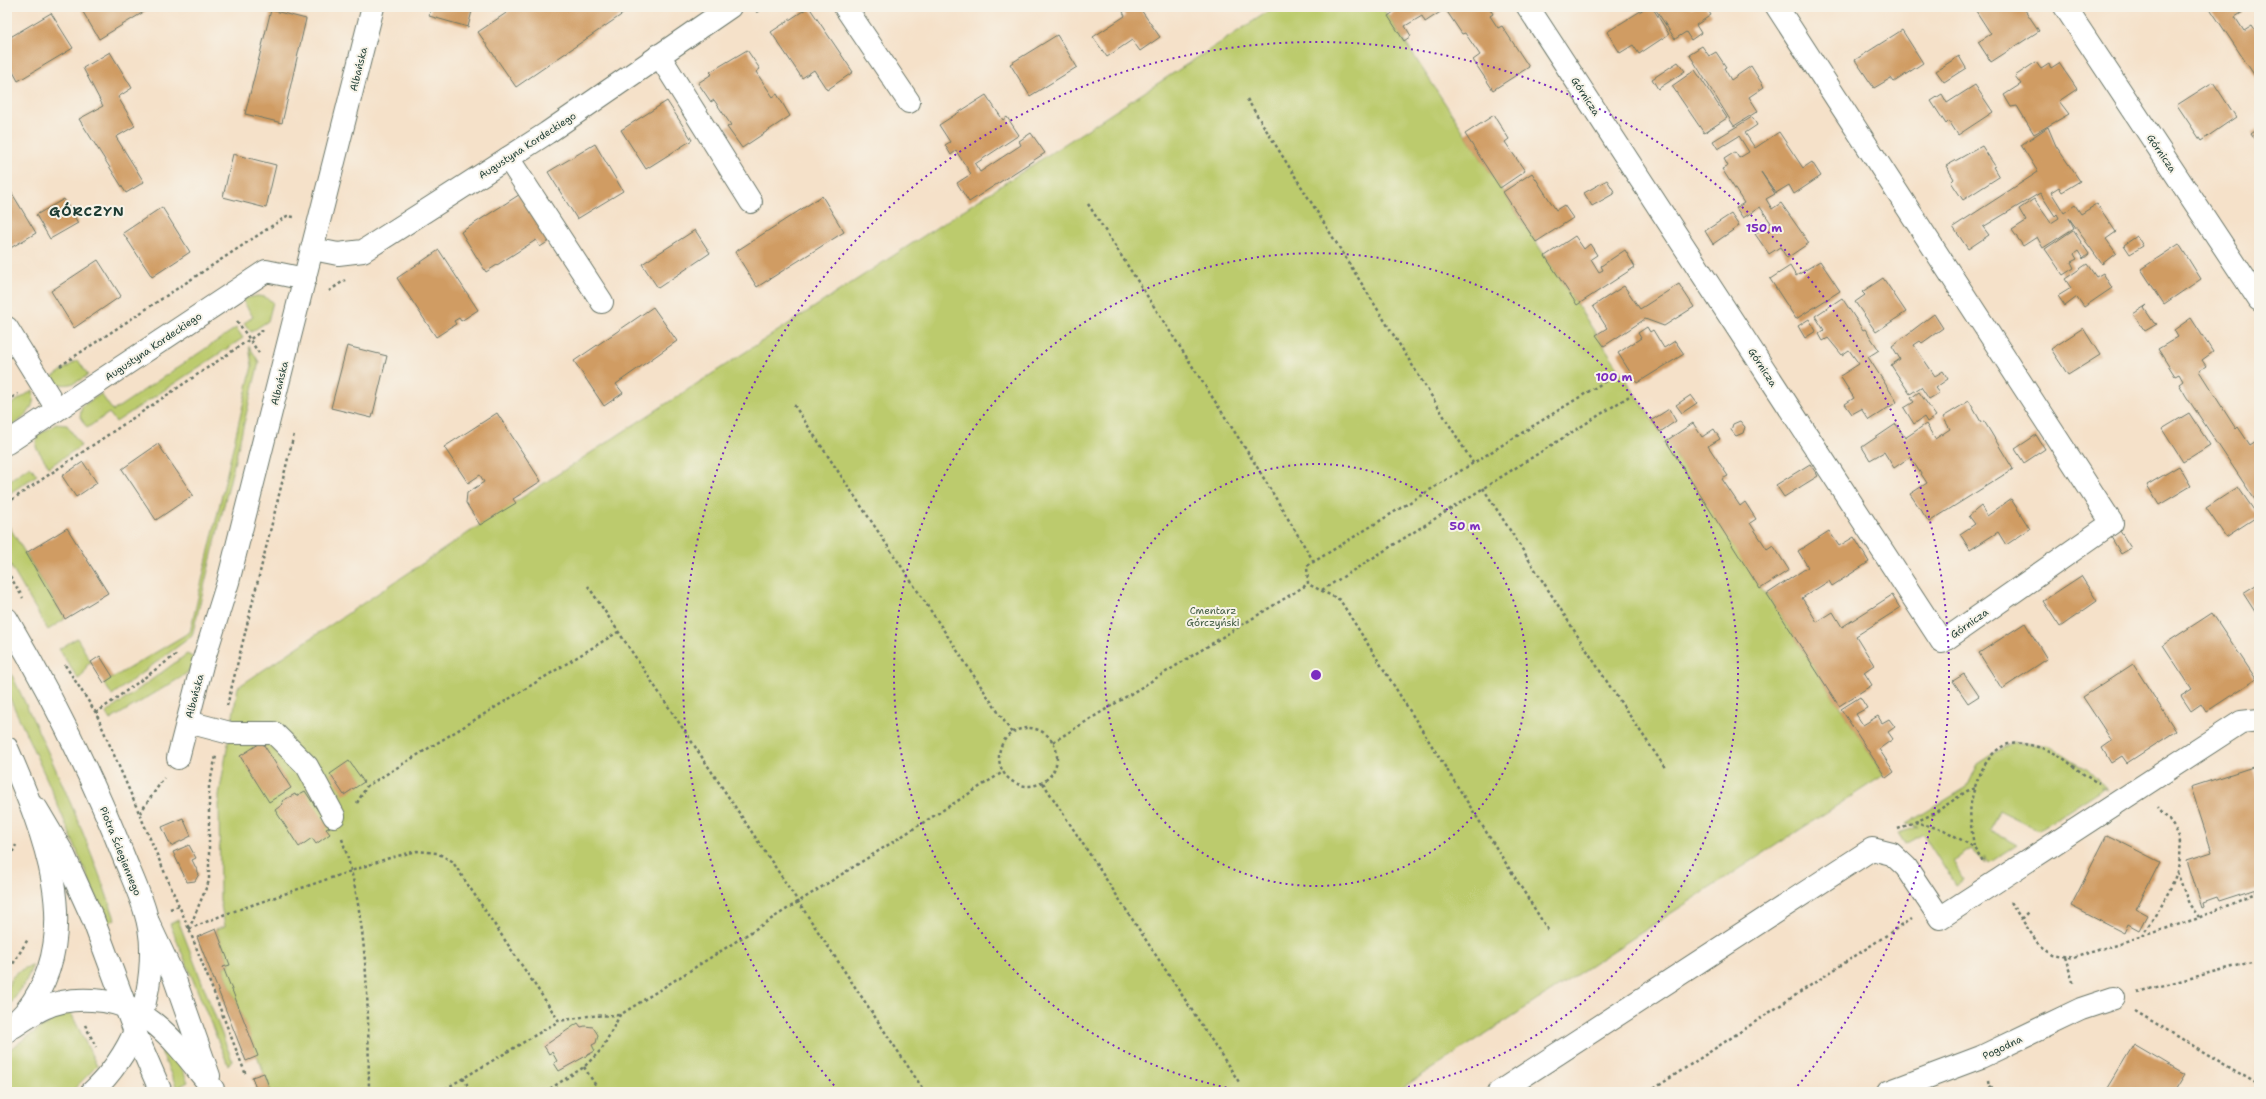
<svg xmlns="http://www.w3.org/2000/svg" width="2266" height="1099" viewBox="0 0 2266 1099" font-family="'Shantell Sans',sans-serif">
  <style>
    .green { fill: #bccb6d; stroke: #6e8450 }
    .building { fill: #d09c63 }
    .lines { fill: none; stroke-linecap: round; stroke-linejoin: round }
    .minor-casing { stroke: #6a7668; stroke-width: 24 }
    .major-casing { stroke: #6a7668; stroke-width: 24 }
    .path { stroke: #6a7668; stroke-width: 2.5; stroke-dasharray: 3 3; stroke-linecap: butt }
    .minor { stroke: #fff; stroke-width: 22 }
    .major { stroke: #fff; stroke-width: 22 }
    .ring { fill: none; stroke: #7b2cbf; stroke-width: 2; stroke-dasharray: 2 4 }
    .labels { text-anchor: middle; stroke-width: 4; stroke-linejoin: round; paint-order: stroke }
    .street-label { font-size: 10px; fill: #1f3d34; stroke: #f7f3e8 }
    .park-label { font-size: 10px; fill: #3e593f; stroke: #f7f3e8 }
    .district-label { font-size: 14px; font-weight: bold; letter-spacing: 1px; fill: #1f3d34; stroke: #f7f3e8 }
    .centre { fill: #7b2cbf; stroke: #f7f3e8; stroke-width: 2 }
    .ring-label { font-size: 12px; text-anchor: middle; font-weight: bold; fill: #7b2cbf; stroke: #f7f3e8; stroke-width: 4; stroke-linejoin: round; paint-order: stroke }
  </style>
  <rect width="100%" height="100%" fill="#f7f3e8"/>
  <filter id="ink" filterUnits="userSpaceOnUse"><feTurbulence type="fractalNoise" baseFrequency=".025" numOctaves="2"/><feDisplacementMap in="SourceGraphic" scale="8" xChannelSelector="R" yChannelSelector="G"/><feConvolveMatrix kernelMatrix="1 2 1 2 8 2 1 2 1" color-interpolation-filters="sRGB"/></filter>
  <filter id="wash" filterUnits="userSpaceOnUse"><feTurbulence type="fractalNoise" baseFrequency=".012" numOctaves="4" result="noise"/><feDisplacementMap in="SourceGraphic" scale="16" xChannelSelector="R" yChannelSelector="G"/><feGaussianBlur stdDeviation="0.9" result="paint"/><feColorMatrix in="noise" values="0 0 0 0 0 0 0 0 0 0 0 0 0 0 0 0 0 1.4 0 .05"/><feComposite in="paint" operator="in"/></filter>
  <g filter="url(#wash)">
    <rect width="100%" height="100%" fill="#f5e1c9"/>
    <g class="green">
      <polygon points="1275,7 1382,7 1729,537 1760,589 1767,594 1884,775 1396,1092 271,1092 223,967 230,965 216,929 225,926 220,900 219,795 238,687 480,525"/>
      <polygon points="257,296 265,297 273,302 268,321 251,332 244,323 253,317 242,299"/>
      <polygon points="236,328 243,338 116,422 109,413 87,428 80,417 82,406 101,394 113,411"/>
      <polygon points="249,346 259,362 192,636 112,695 104,683 190,632 252,366"/>
      <path d="M 78,360 L 88,375 C 74,385 64,388 48,380 Z"/>
      <path d="M 33,390 C 36,408 27,416 13,425 L 7,416 L 7,407 Z"/>
      <polygon points="56,424 67,425 81,446 49,467 36,447 37,436"/>
      <polygon points="30,466 37,475 7,495 7,482"/>
      <polygon points="7,523 65,619 48,630 7,560"/>
      <polygon points="77,638 91,662 87,665 83,675 78,679 59,649"/>
      <polygon points="187,654 196,659 187,673 180,678 110,720 106,713"/>
      <path d="M 7,665 C 47,748 86,832 115,919 L 107,923 L 49,784 L 7,692 Z"/>
      <polygon points="2012,742 2051,746 2088,770 2107,790 2101,787 2102,789 2039,830 1999,810 1990,830 2017,845 1989,863 1984,856 1986,863 1971,849 1953,861 1963,879 1955,885 1923,834 1905,844 1898,833 1918,827 1906,824 1967,787 1978,764"/>
      <polygon points="178,920 232,1060 228,1065 170,924"/>
      <path d="M 33,965 L 25,983 L 7,1009 C 7,983 7,974 33,965 Z"/>
      <polygon points="71,1013 97,1066 71,1092 7,1092 7,1051 54,1019"/>
      <polygon points="165,1046 174,1052 188,1082 177,1088 162,1054 162,1049"/>
    </g>
    <g id="blocks">
      <g class="building">
        <polygon points="80,7 152,7 99,39"/>
        <polygon points="431,7 473,7 468,27 429,16"/>
        <polygon points="515,7 633,7 516,87 478,32"/>
        <polygon points="809,7 853,72 827,90 814,70 802,78 771,32"/>
        <polygon points="1130,7 1139,7 1160,37 1140,51 1132,40 1107,57 1093,37 1125,16 1123,12"/>
        <polygon points="1401,7 1443,7 1445,9 1425,22 1422,16 1405,26 1411,36 1404,41 1388,16"/>
        <polygon points="1444,7 1489,7 1493,14 1490,16 1498,28 1502,26 1529,67 1493,90 1473,60 1480,55 1465,33 1462,34"/>
        <polygon points="1647,7 1652,7 1669,34 1639,54 1633,45 1620,53 1607,32"/>
        <polygon points="1654,7 1706,7 1711,15 1696,25 1701,33 1691,40 1686,32 1675,39"/>
        <polygon points="1982,7 2023,7 2039,31 1991,62 1978,42 1991,34 1976,11"/>
        <polygon points="2209,7 2240,7 2243,12 2235,17 2244,31 2252,26 2259,37 2259,82"/>
        <polygon points="271,10 306,19 282,123 245,114"/>
        <polygon points="51,13 73,48 18,81 7,61 7,39"/>
        <polygon points="1902,30 1923,63 1894,82 1891,78 1874,88 1855,60"/>
        <polygon points="1057,35 1077,67 1030,96 1010,64"/>
        <polygon points="1702,46 1709,56 1716,52 1726,67 1724,68 1731,80 1751,66 1764,87 1749,97 1758,111 1734,126 1689,54"/>
        <polygon points="747,50 760,69 756,72 773,97 777,94 790,116 742,148 727,127 731,125 714,100 711,102 698,83 712,74 710,72"/>
        <polygon points="110,52 132,88 118,97 135,126 116,137 144,182 126,193 79,119 103,106 83,68"/>
        <polygon points="1959,56 1966,68 1944,82 1936,71"/>
        <polygon points="1678,62 1685,71 1658,89 1652,79"/>
        <polygon points="2036,62 2041,69 2049,64 2051,68 2059,63 2077,89 2059,101 2069,114 2034,134 2017,106 2011,107 2004,95 2021,84 2015,76"/>
        <polygon points="1695,70 1727,118 1704,133 1672,86"/>
        <polygon points="2213,82 2236,117 2201,141 2177,105"/>
        <polygon points="1975,85 1993,112 1958,135 1949,121 1946,124 1931,101 1942,94 1947,103"/>
        <polygon points="986,95 1003,120 1007,117 1019,135 975,164 980,172 1021,145 1019,141 1031,133 1045,153 969,202 957,183 971,174 956,151 951,155 945,145 950,142 939,125"/>
        <polygon points="667,101 692,140 646,169 621,130"/>
        <polygon points="1494,115 1509,139 1505,142 1525,171 1500,188 1465,134"/>
        <polygon points="1752,117 1757,125 1745,133 1755,148 1779,132 1803,168 1812,162 1821,176 1794,194 1789,185 1776,193 1761,172 1775,194 1766,199 1772,209 1781,203 1809,243 1787,258 1780,247 1769,254 1755,234 1771,223 1760,207 1743,218 1736,208 1744,203 1722,169 1728,166 1724,159 1735,152 1739,158 1749,152 1739,136 1718,149 1713,141"/>
        <polygon points="2048,127 2056,146 2080,181 2062,192 2059,187 2051,192 2064,213 2075,205 2081,214 2097,204 2116,232 2106,239 2116,253 2102,264 2069,218 2074,228 2043,248 2037,237 2023,246 2012,230 2026,221 2019,209 2034,199 2051,223 2059,218 2057,214 2055,216 2040,193 1983,227 1989,235 1968,249 1953,227 2038,172 2021,145"/>
        <polygon points="2259,128 2259,146 2251,134"/>
        <polygon points="595,144 623,191 577,219 548,172"/>
        <polygon points="1982,146 1995,166 1993,167 1999,177 1963,200 1951,182 1954,179 1946,166"/>
        <polygon points="233,154 276,165 266,208 223,197"/>
        <polygon points="1532,173 1556,210 1564,205 1573,218 1536,242 1503,192"/>
        <polygon points="1607,180 1615,193 1592,206 1584,193"/>
        <polygon points="7,185 36,233 7,250"/>
        <polygon points="525,191 555,237 540,247 536,240 486,272 461,232"/>
        <polygon points="822,196 844,232 757,287 735,252"/>
        <polygon points="64,199 78,223 50,239 36,215"/>
        <polygon points="162,207 190,252 152,277 123,233"/>
        <polygon points="1731,214 1739,226 1713,244 1705,231"/>
        <polygon points="695,230 710,253 658,288 642,264"/>
        <polygon points="2073,230 2089,254 2083,259 2078,251 2074,254 2077,259 2071,262 2074,268 2063,275 2045,249"/>
        <polygon points="1575,236 1584,249 1590,244 1597,255 1591,259 1599,272 1603,270 1601,266 1625,250 1635,267 1577,305 1545,256"/>
        <polygon points="2137,236 2143,246 2130,254 2124,245"/>
        <polygon points="2179,244 2201,279 2164,304 2141,269"/>
        <polygon points="439,250 478,310 461,321 459,318 454,321 456,324 436,337 397,278"/>
        <polygon points="98,260 121,296 74,328 51,291"/>
        <polygon points="1820,261 1840,291 1796,319 1770,279 1790,266 1796,276"/>
        <polygon points="2087,264 2096,277 2103,273 2112,288 2084,307 2077,297 2065,306 2058,296 2071,288 2065,279"/>
        <polygon points="1883,278 1906,312 1876,332 1855,302 1865,295 1862,292"/>
        <polygon points="1679,284 1694,307 1664,326 1645,319 1604,346 1596,335 1607,328 1593,306 1624,286 1640,309"/>
        <polygon points="1842,298 1863,330 1865,329 1879,350 1868,357 1897,402 1869,420 1861,409 1852,414 1845,404 1854,398 1840,376 1859,364 1849,350 1842,355 1828,338 1823,341 1819,334 1824,330 1815,316"/>
        <polygon points="2147,305 2144,308 2154,323 2157,324 2145,331 2133,314"/>
        <polygon points="653,307 677,341 616,384 623,393 604,406 574,361"/>
        <polygon points="1934,314 1943,328 1922,343 1920,341 1914,345 1935,376 1943,371 1948,379 1935,388 1939,393 1929,399 1921,387 1910,394 1891,365 1900,359 1892,346"/>
        <polygon points="2191,318 2213,352 2202,360 2206,366 2199,371 2236,429 2238,427 2250,445 2259,439 2259,506 2186,396 2179,384 2183,381 2179,374 2175,376 2158,349 2178,337 2174,330"/>
        <polygon points="1809,319 1816,331 1805,338 1798,326"/>
        <polygon points="1647,327 1650,332 1653,330 1664,348 1675,341 1684,354 1637,383 1618,353 1641,338 1638,333"/>
        <polygon points="2083,328 2100,355 2068,375 2051,349"/>
        <polygon points="347,346 387,356 372,418 331,408"/>
        <polygon points="1919,392 1936,416 1927,422 1924,417 1914,424 1904,408 1914,402 1911,398"/>
        <polygon points="1691,395 1697,403 1682,413 1676,405"/>
        <polygon points="1969,401 1981,422 1984,421 2013,469 1929,522 1910,494 1927,483 1910,457 1894,468 1884,452 1870,460 1862,447 1896,424 1905,438 1926,424 1935,439 1950,429 1943,417"/>
        <polygon points="1669,409 1676,421 1660,432 1652,420"/>
        <polygon points="497,413 541,481 513,499 516,503 480,525 466,503 467,493 484,482 480,475 468,483 444,447"/>
        <polygon points="2189,413 2210,445 2183,462 2162,429"/>
        <polygon points="1740,421 1745,427 1743,433 1736,436 1731,430 1733,424"/>
        <polygon points="1693,423 1702,437 1714,429 1720,439 1708,446 1728,476 1722,479 1740,506 1745,502 1756,519 1750,523 1767,549 1773,545 1789,570 1760,589 1666,441"/>
        <polygon points="2036,435 2045,449 2024,463 2015,449"/>
        <polygon points="158,444 193,495 156,520 122,469"/>
        <polygon points="83,462 97,483 76,497 62,476"/>
        <polygon points="1810,464 1818,476 1784,497 1776,485"/>
        <polygon points="2179,466 2191,486 2159,505 2147,485"/>
        <polygon points="2238,487 2258,516 2226,537 2206,508"/>
        <polygon points="2011,499 2030,529 2006,545 1998,532 1970,550 1960,534 1975,524 1969,516 1981,506 1987,516"/>
        <polygon points="67,528 108,593 65,619 26,553"/>
        <polygon points="1829,531 1839,546 1854,537 1869,562 1832,586 1829,581 1802,598 1817,622 1833,612 1842,627 1892,595 1900,608 1856,636 1874,665 1864,672 1872,685 1839,706 1767,594 1808,567 1798,551"/>
        <polygon points="2120,531 2131,548 2121,554 2111,537"/>
        <polygon points="2081,576 2097,601 2060,627 2043,601"/>
        <polygon points="2259,583 2259,618 2243,593"/>
        <polygon points="2212,613 2256,679 2206,712 2201,704 2191,711 2181,696 2192,689 2163,645"/>
        <polygon points="2025,623 2047,659 2002,689 1979,653"/>
        <polygon points="100,656 113,677 104,683 91,662"/>
        <polygon points="2133,664 2176,731 2127,763 2122,756 2111,763 2102,748 2112,741 2083,697"/>
        <polygon points="1964,674 1979,696 1968,703 1953,681"/>
        <polygon points="1860,697 1867,708 1856,714 1863,725 1878,716 1882,723 1889,719 1895,727 1888,732 1893,739 1879,749 1894,772 1886,778 1841,709"/>
        <polygon points="262,742 291,788 269,802 240,756"/>
        <polygon points="349,761 364,782 344,795 330,774"/>
        <polygon points="2253,767 2259,784 2259,888 2219,901 2217,897 2203,902 2204,906 2202,907 2187,860 2212,852 2191,787"/>
        <polygon points="305,791 328,826 330,827 326,829 330,834 316,844 312,838 299,847 275,810 283,804 282,801 295,794 296,796"/>
        <polygon points="183,818 191,836 171,846 162,827"/>
        <polygon points="2107,835 2160,862 2136,909 2147,915 2139,930 2128,924 2124,933 2071,906"/>
        <polygon points="189,845 196,858 192,860 199,874 195,881 187,882 173,852"/>
        <polygon points="216,929 230,965 223,967 258,1056 246,1061 197,937"/>
        <polygon points="578,1023 581,1027 585,1026 593,1027 598,1035 596,1043 592,1045 595,1051 559,1071 554,1063 557,1061 552,1052 549,1054 544,1046"/>
        <polygon points="2134,1044 2185,1074 2174,1092 2105,1092"/>
        <polygon points="264,1073 268,1084 271,1092 257,1092 252,1077"/>
      </g>
    </g>
  </g>
  <g filter="url(#ink)">
    <use href="#blocks" fill-opacity="0" stroke="#6a7668" stroke-width="1"/>
    <g class="lines">
      <defs>
        <g id="minor">
          <polyline points="845,7 909,102"/>
          <polyline points="1528,7 1942,642 2112,523 1777,7"/>
          <polyline points="2065,7 2259,300"/>
          <polyline points="659,55 751,202"/>
          <polyline points="508,158 602,302"/>
          <polyline points="313,249 338,254 363,251 547,133 730,7"/>
          <polyline points="7,328 57,409"/>
          <polyline points="7,443 266,271 305,279"/>
          <polyline points="188,722 230,733 274,733 307,766 334,816"/>
          <polyline points="178,758 202,665 228,582 373,7"/>
          <polyline points="37,809 63,853 93,919 135,1032 161,1092"/>
          <polyline points="149,924 174,977 209,1076"/>
          <path d="M 13,1027 C 23,1021 33,1013 44,1008 C 59,1001 76,999 92,1000 C 151,1002 179,1048 213,1089"/>
          <polyline points="1499,1092 1872,849 1892,854 1906,867 1940,918 2241,722 2259,720"/>
          <polyline points="1888,1092 1981,1057 2081,1009 2114,998"/>
        </g>
        <g id="major">
          <path d="M 7,619 C 52,696 92,776 125,860 C 137,889 152,919 151,952 C 151,1006 131,1055 92,1092"/>
          <path d="M 7,748 C 41,827 88,933 26,1011 C 20,1018 13,1024 7,1031"/>
        </g>
      </defs>
      <use href="#minor" class="minor-casing"/>
      <use href="#major" class="major-casing"/>
      <g class="path">
        <polyline points="756,12 763,7"/>
        <polyline points="1247,99 1473,463"/>
        <polyline points="1088,204 1254,462 1314,562"/>
        <polyline points="329,291 345,280"/>
        <polyline points="237,321 259,353"/>
        <polyline points="60,366 287,216 294,217"/>
        <polyline points="7,401 18,394"/>
        <polyline points="794,405 1012,733"/>
        <polyline points="1483,488 1611,688 1666,769"/>
        <polyline points="7,503 265,329"/>
        <polyline points="7,571 23,598"/>
        <polyline points="588,586 925,1092"/>
        <polyline points="1322,590 1631,395"/>
        <polyline points="65,665 96,713 189,929 246,1075"/>
        <polyline points="227,706 294,434"/>
        <polyline points="96,713 177,654"/>
        <circle cx="1028" cy="757" r="29"/>
        <polyline points="1053,742 1308,584"/>
        <polyline points="1043,783 1239,1082"/>
        <polyline points="357,803 367,786 618,632"/>
        <polyline points="140,813 164,778"/>
        <polyline points="1915,822 1933,814 1967,791 1976,788"/>
        <polyline points="7,823 9,828"/>
        <polyline points="1898,829 1915,822 1944,830 1974,847 1983,861"/>
        <path d="M 342,839 C 369,921 368,1007 369,1092"/>
        <path d="M 1974,846 C 1972,832 1969,818 1971,803 C 1974,784 1987,749 2009,744 C 2022,742 2042,747 2054,753 C 2070,761 2082,776 2099,783"/>
        <polyline points="7,863 16,845"/>
        <polyline points="2177,872 2189,904 2199,917"/>
        <polyline points="2010,902 2039,945 2052,954 2073,958 2196,919 2259,891"/>
        <polyline points="170,909 179,906"/>
        <polyline points="2021,919 2029,911"/>
        <polyline points="189,929 209,881 209,786 216,756"/>
        <polyline points="189,929 223,915 386,859 417,851 437,853 452,861 559,1021 588,1016 620,1015"/>
        <polyline points="1548,930 1340,600 1308,584 1307,566 1617,374"/>
        <path d="M 2142,936 C 2159,908 2187,872 2179,837 C 2176,827 2164,815 2158,807"/>
        <polyline points="2065,957 2074,985"/>
        <polyline points="7,974 28,939"/>
        <polyline points="2138,992 2259,960"/>
        <polyline points="2135,1011 2259,1085"/>
        <polyline points="85,1025 96,1047"/>
        <polyline points="584,1067 600,1092"/>
        <polyline points="463,1078 472,1092"/>
        <polyline points="1989,1080 1990,1086 2000,1092"/>
        <polyline points="440,1092 559,1021"/>
        <polyline points="545,1092 584,1067 602,1049 620,1015 1003,772"/>
        <polyline points="1649,1092 1911,919"/>
      </g>
      <use href="#minor" class="minor"/>
      <use href="#major" class="major"/>
    </g>
  </g>
  <g class="ring">
    <circle cx="1316" cy="675" r="211"/>
    <path d="M1250 1092A422 422 0 1 1 1382 1092"/>
    <path d="M838 1090A633 633 0 1 1 1794 1090"/>
  </g>
  <g class="labels">
    <g class="street-label">
      <text transform="translate(358 69) rotate(-76)" y="4">Albańska</text>
      <text transform="translate(1586 96) rotate(57)" y="4">Górnicza</text>
      <text transform="translate(527 145) rotate(-33)" y="4">Augustyna Kordeckiego</text>
      <text transform="translate(2162 153) rotate(56)" y="4">Górnicza</text>
      <text transform="translate(153 346) rotate(-34)" y="4">Augustyna Kordeckiego</text>
      <text transform="translate(1763 367) rotate(57)" y="4">Górnicza</text>
      <text transform="translate(279 383) rotate(-76)" y="4">Albańska</text>
      <text transform="translate(1969 623) rotate(-35)" y="4">Górnicza</text>
      <text transform="translate(194 696) rotate(-75)" y="4">Albańska</text>
      <text transform="translate(121 851) rotate(68)" y="4">Piotra Ściegiennego</text>
      <text transform="translate(2002 1047) rotate(-26)" y="4">Pogodna</text>
    </g>
    <g class="park-label">
      <text x="1213" y="614">Cmentarz<tspan x="1213" dy="12">Górczyński</tspan></text>
    </g>
    <g class="district-label">
      <text x="87" y="216">GÓRCZYN</text>
    </g>
  </g>
  <circle cx="1316" cy="675" r="6" class="centre"/>
  <g class="ring-label">
    <text x="1764" y="232">150 m</text>
    <text x="1614" y="381">100 m</text>
    <text x="1465" y="530">50 m</text>
  </g>
  <rect width="2266" height="1099" fill="none" stroke="#f7f3e8" stroke-width="24"/>
</svg>
